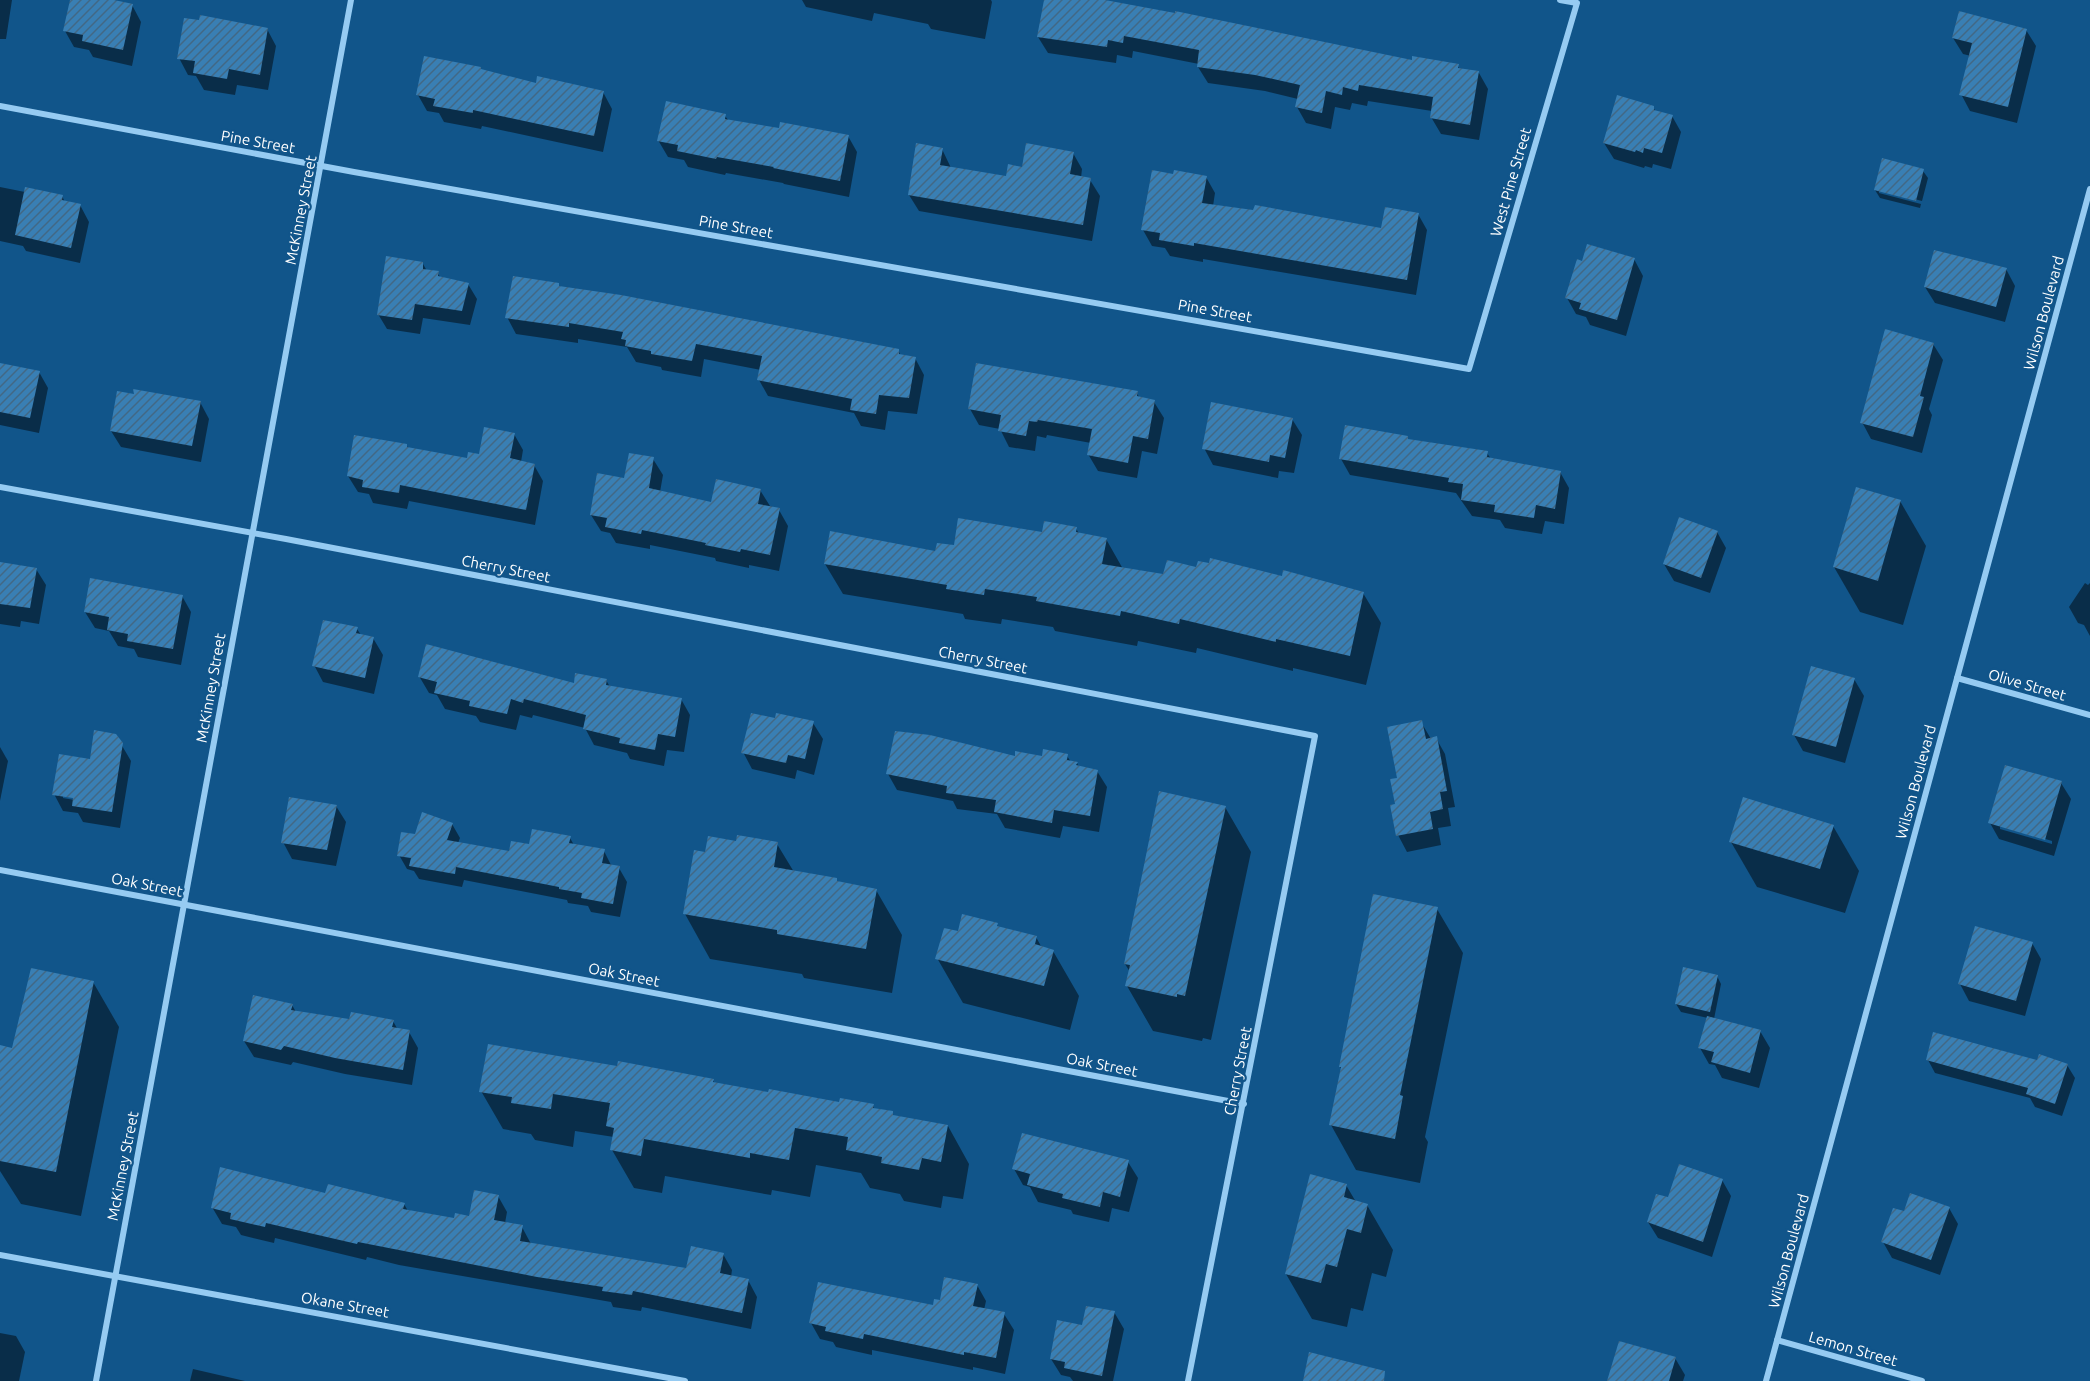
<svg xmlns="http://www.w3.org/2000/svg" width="2090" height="1381" viewBox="0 0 2090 1381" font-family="Ubuntu,sans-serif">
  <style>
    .shadow { fill: #0007; fill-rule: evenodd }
    .building { fill: url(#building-hatch) }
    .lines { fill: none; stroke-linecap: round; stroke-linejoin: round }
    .street { stroke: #96cbf2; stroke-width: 6 }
    .labels { text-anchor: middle; stroke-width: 4.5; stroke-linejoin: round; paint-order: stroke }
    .street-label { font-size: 15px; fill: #fff; stroke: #11558a }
  </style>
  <defs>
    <pattern id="building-hatch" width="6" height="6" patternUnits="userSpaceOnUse" patternTransform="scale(1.5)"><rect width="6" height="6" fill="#397fb4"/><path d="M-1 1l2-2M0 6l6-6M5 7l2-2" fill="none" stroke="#426885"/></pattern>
  </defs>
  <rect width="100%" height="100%" fill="#11558a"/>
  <g class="shadow">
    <polygon points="0,0 12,0 6,39 0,39"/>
    <polygon points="71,0 107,0 132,5 141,22 132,66 93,57 89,50 74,47 65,31"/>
    <polygon points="802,0 991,0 992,2 985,39 931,29 928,24 874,13 872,21 806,7"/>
    <polygon points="1045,0 1096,0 1413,62 1458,66 1460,70 1479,73 1488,89 1479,140 1441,134 1431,117 1432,111 1368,101 1367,106 1352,103 1350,110 1335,107 1331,129 1306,123 1297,107 1298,99 1265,91 1208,83 1198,67 1199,64 1133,51 1132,58 1117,55 1116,63 1048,53 1038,37"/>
    <polygon points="267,29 276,46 268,90 237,85 235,95 204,90 196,76 188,75 179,58"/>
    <polygon points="2026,30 2036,46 2017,123 1970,111 1961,94 1971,56 1963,54 1953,38"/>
    <polygon points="482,71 537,84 603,92 612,109 603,152 482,126 481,129 444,122 439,113 427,111 418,95"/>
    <polygon points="1653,107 1656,112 1672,116 1681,132 1671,169 1653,164 1652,168 1645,166 1644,168 1614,159 1604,143"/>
    <polygon points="725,116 729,121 780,130 848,136 857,152 849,197 784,184 783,183 726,173 725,175 688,167 684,160 668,157 658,140"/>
    <polygon points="942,149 951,168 1008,178 1023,169 1073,153 1082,169 1081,178 1090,180 1100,196 1092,241 919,211 909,195"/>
    <polygon points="1923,171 1928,178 1922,201 1879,190 1879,193 1921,204 1920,208 1880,198 1875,190"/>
    <polygon points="1174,176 1206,177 1215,193 1213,206 1382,229 1418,214 1427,230 1416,295 1203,259 1203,262 1170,256 1165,248 1152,246 1143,230"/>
    <polygon points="0,187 25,192 62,196 65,202 80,205 89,222 80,263 26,251 23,246 0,241"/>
    <polygon points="1634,259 1643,276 1626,336 1590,325 1586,317 1576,314 1567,298"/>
    <polygon points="423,264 427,271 438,273 441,279 468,284 477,299 470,325 423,318 420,334 387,329 378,314"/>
    <polygon points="2006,269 2015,286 2005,322 1935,303 1925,287"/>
    <polygon points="558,284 560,288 898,350 901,356 915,358 924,375 917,414 888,411 885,430 861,426 854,413 768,396 759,380 761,370 704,359 701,377 662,370 661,367 636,362 627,347 578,339 578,343 516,334 507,317"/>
    <polygon points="1933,344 1943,360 1929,409 1932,415 1922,453 1871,439 1862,422"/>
    <polygon points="0,364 39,372 48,388 39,433 0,425"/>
    <polygon points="1137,393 1140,399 1154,402 1164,418 1157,454 1142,451 1137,478 1098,471 1088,454 1091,443 1047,435 1046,438 1037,436 1035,451 1009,447 1000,429 979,425 970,409"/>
    <polygon points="200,402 209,419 201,462 121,447 111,431"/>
    <polygon points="1292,419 1302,435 1294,473 1279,471 1278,478 1213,465 1204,448"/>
    <polygon points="514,434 523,450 521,462 534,465 543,481 535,525 409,501 407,509 373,503 369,494 358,492 348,476 406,445 409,449 468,459 480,456"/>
    <polygon points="1407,437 1409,441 1487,453 1491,459 1560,472 1569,488 1564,524 1545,521 1542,534 1505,528 1500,520 1472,516 1456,493 1350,475 1341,459"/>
    <polygon points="653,459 663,475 660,492 712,503 760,490 770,506 779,510 788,526 779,571 749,565 749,568 716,561 715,558 650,545 650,549 616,543 610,533 601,531 591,515 625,480"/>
    <polygon points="1900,501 1926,546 1903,625 1860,612 1834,567"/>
    <polygon points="1076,528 1079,534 1106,539 1123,569 1165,576 1197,569 1283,577 1363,593 1381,623 1366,685 1293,668 1293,671 1197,648 1196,653 1138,641 1137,646 1055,631 1053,627 1002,619 1001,624 965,619 963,614 843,594 825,564 937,553 955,547"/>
    <polygon points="1717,532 1726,548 1710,593 1674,581 1664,564"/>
    <polygon points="0,563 36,569 46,585 39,624 21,621 20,627 0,624"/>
    <polygon points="2085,583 2088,585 2090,583 2090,636 2084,625 2078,623 2069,607"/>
    <polygon points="182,596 191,612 181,665 138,657 134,649 118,646 109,631 95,628 85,612"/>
    <polygon points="357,629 361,635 373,638 383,655 374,694 323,682 314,665"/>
    <polygon points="419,676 575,685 606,680 610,687 681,699 690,715 684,752 667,750 664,766 630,759 627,753 594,745 585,728 533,715 532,718 520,715 516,730 480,722 476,716 445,709 437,695 429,693"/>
    <polygon points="1854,679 1864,696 1845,763 1803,751 1794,735"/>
    <polygon points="1421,722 1431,739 1436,738 1445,754 1455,807 1448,808 1451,826 1438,828 1441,845 1407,852 1398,835 1399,779"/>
    <polygon points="813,723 823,739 814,775 797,770 795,779 752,769 743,752"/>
    <path d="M 121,744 L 131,761 L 120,828 L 83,822 L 78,813 L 63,811 L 54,794 L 91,761 ZM 63,795 L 81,798 L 80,801 L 63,798 Z"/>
    <polygon points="0,747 8,761 0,801"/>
    <polygon points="1067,756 1071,762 1077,763 1079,767 1097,771 1107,787 1099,832 1063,826 1060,838 1005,828 997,814 957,809 953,801 897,790 888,774 1016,757"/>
    <path d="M 2061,783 L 2071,799 L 2054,856 L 1999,839 L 1990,823 ZM 2000,825 L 2052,841 L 2052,844 L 2000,829 Z"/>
    <polygon points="336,806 346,822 336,866 292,859 283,842"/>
    <polygon points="1225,807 1251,852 1211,1040 1203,1038 1202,1041 1153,1031 1127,986 1130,972 1125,964"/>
    <polygon points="452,824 460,838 458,843 510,852 570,838 574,845 604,851 612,867 619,868 627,882 620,917 591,912 588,906 568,903 567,900 464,880 462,887 419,879 414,871 407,869 399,855 416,836"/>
    <polygon points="1833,826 1859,871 1845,913 1757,887 1731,842"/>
    <polygon points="738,843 777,844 794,872 876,890 902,935 892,993 804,978 802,974 710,959 685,914 706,853"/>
    <polygon points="1437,909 1463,953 1425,1137 1428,1142 1420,1183 1356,1170 1331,1125 1342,1070 1340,1067"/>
    <polygon points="997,925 999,928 1036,937 1042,948 1053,951 1079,996 1070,1030 963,1003 937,958 959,933"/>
    <polygon points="2032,943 2041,959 2025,1016 1969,1001 1960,984"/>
    <polygon points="1717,976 1721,984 1714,1019 1760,1031 1770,1048 1759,1088 1722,1078 1715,1065 1709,1064 1700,1048 1708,1018 1681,1012 1676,1004"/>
    <polygon points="93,982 119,1027 81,1216 21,1204 0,1171 0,1060"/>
    <polygon points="292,1005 296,1012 351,1021 393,1021 398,1030 409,1032 418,1048 412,1085 345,1074 293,1062 291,1065 254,1057 244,1041"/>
    <polygon points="1928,1060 2038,1062 2067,1065 2075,1078 2062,1116 2035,1107 2030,1098 1935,1073"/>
    <polygon points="619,1068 713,1080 715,1084 840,1104 873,1106 875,1110 892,1113 894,1116 948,1126 969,1164 963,1199 943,1196 941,1208 904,1201 900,1194 870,1188 861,1173 816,1165 810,1197 772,1190 771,1195 665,1176 662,1193 634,1188 612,1150 614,1137 575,1131 573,1147 535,1140 531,1134 503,1129 481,1091"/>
    <polygon points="1128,1162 1138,1178 1129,1212 1112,1208 1109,1222 1073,1214 1071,1210 1038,1202 1030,1187 1023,1185 1014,1169"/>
    <polygon points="1722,1180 1731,1196 1712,1257 1658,1238 1648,1222 1669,1199"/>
    <polygon points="1346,1185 1356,1202 1367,1205 1393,1250 1386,1277 1372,1273 1363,1311 1351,1308 1347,1327 1312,1319 1286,1274"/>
    <polygon points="326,1195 404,1204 408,1211 456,1220 470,1218 498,1196 507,1212 505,1223 522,1227 531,1244 687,1269 723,1254 732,1270 731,1277 748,1280 757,1297 751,1329 642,1307 641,1311 613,1307 611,1302 399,1265 367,1257 366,1260 275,1238 274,1243 241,1235 236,1227 222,1224 212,1207"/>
    <polygon points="1949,1208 1958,1224 1940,1275 1892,1258 1883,1242 1904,1213"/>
    <polygon points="977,1285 986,1301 984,1310 1004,1314 1014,1330 1005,1374 973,1367 973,1370 872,1350 872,1355 836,1347 833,1342 820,1339 811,1323 935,1306 941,1301"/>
    <polygon points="1114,1312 1124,1329 1113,1381 1073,1381 1070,1377 1061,1375 1051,1359 1083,1327"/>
    <polygon points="0,1333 16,1336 25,1352 19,1381 0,1381"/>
    <polygon points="1675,1358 1685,1375 1683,1381 1609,1381"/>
    <polygon points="193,1369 245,1381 190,1381"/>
  </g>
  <g class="building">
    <polygon points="70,0 114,0 133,4 123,50 82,41 83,35 63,31"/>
    <polygon points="1044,0 1105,0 1175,13 1175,11 1412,60 1412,56 1459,64 1458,68 1479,71 1470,125 1430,118 1433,97 1359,85 1358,91 1343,87 1342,95 1326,91 1322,113 1295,107 1300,85 1255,75 1197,67 1199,50 1124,36 1123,43 1108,40 1107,47 1037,37"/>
    <polygon points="1959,11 2027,29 2008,107 1959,95 1972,43 1952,38"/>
    <polygon points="200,15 268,28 260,75 229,69 227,79 193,73 195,61 177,59 184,18 199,20"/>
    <polygon points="424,56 481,67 481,69 536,83 537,76 604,91 594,136 473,110 473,113 433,106 435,99 416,95"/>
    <polygon points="1617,95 1654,106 1654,110 1673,115 1662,153 1644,148 1643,153 1636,150 1635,152 1603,143"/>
    <polygon points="666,101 726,114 725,119 779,128 780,122 849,135 840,181 773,168 774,167 717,157 716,159 677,151 678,145 657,141"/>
    <polygon points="916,143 943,148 940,165 1006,176 1008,164 1022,167 1026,143 1074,152 1070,174 1091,178 1083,225 908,195"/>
    <polygon points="1882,158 1924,169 1916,201 1874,190"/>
    <polygon points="1152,170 1173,174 1174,170 1207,176 1202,203 1253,210 1255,205 1381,228 1385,207 1419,213 1407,280 1194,243 1194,246 1159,240 1160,233 1141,230"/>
    <polygon points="25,187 63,195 62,200 81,204 71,248 15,235"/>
    <polygon points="1587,244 1635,258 1617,320 1579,309 1581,303 1565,298 1577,259 1582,261"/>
    <polygon points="1934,250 2007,268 1996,307 1924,287"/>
    <polygon points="386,256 423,262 423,269 439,271 438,276 469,283 462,311 415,304 412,320 377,315"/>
    <polygon points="513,276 559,283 559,286 621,295 899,349 899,354 916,357 909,398 879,395 876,414 850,410 852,399 757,380 762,356 696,344 692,361 651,354 651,351 625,346 626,340 621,339 623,332 569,323 569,327 505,318"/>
    <polygon points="1885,329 1934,343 1920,396 1924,397 1913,437 1860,423"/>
    <polygon points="0,363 40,371 30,418 0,412"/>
    <polygon points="976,363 1138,391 1137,396 1155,400 1148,439 1133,436 1128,463 1087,455 1092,429 1038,420 1037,422 1029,421 1026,436 998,431 1001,415 968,409"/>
    <polygon points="133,389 201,401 192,446 110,431 117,391 134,394"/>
    <polygon points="1211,402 1293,418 1285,458 1270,455 1269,462 1202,449"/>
    <polygon points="1345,425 1408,436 1408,439 1488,451 1487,457 1561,471 1555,509 1536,505 1534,518 1494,512 1495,505 1461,500 1463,484 1448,482 1449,478 1339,459"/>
    <polygon points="484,427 515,433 510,458 535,464 526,510 400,485 399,493 362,487 363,480 347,476 354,435 407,444 407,447 467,458 468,452 479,454"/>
    <polygon points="629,453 654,457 649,488 711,502 716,479 761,489 758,504 780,508 770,555 741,549 740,552 705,545 706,543 642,530 641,534 605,527 607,518 590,515 597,473 624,478"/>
    <polygon points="1856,487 1901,500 1878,581 1833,567"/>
    <polygon points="1679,517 1718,531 1701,578 1663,564"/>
    <polygon points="958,518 1042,532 1044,521 1077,527 1076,532 1107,538 1102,564 1163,574 1167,560 1196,567 1198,561 1209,563 1210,558 1282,576 1283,570 1364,592 1350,656 1276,639 1276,642 1180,619 1179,624 1121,611 1120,616 1036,601 1037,597 985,589 984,595 946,589 947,585 824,564 830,531 935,551 937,543 954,545"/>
    <polygon points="0,562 37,568 30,608 0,604"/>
    <polygon points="90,578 183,595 173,649 127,641 128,634 107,630 109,617 84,612"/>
    <polygon points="323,620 358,627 356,633 374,637 365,678 312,666"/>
    <polygon points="426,644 574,683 575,673 607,679 606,685 682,698 675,737 658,734 655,750 619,743 620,738 583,729 586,715 524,699 523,703 511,699 507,714 469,706 470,701 434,693 437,682 418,677"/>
    <polygon points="1811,666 1855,678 1836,747 1792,735"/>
    <polygon points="751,713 775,718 776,713 814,721 805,759 788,755 786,763 741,753"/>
    <polygon points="1422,720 1426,739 1437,736 1447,791 1440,792 1443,809 1430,812 1433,829 1396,836 1390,805 1395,804 1390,779 1397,778 1387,727"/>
    <polygon points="94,730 116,734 123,743 112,812 72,806 73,798 52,795 59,754 90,759"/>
    <polygon points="895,731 930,735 1015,756 1015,751 1042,756 1043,749 1068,754 1067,760 1078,762 1076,765 1098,770 1090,816 1054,810 1052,823 994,812 996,800 946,793 947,786 886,774"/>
    <polygon points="2005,765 2062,781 2045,840 1988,823"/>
    <polygon points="1159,791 1226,806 1185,996 1177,994 1177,997 1125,986 1130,965 1124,964"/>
    <polygon points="289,797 337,805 327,850 281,843"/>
    <polygon points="1743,797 1834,825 1820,869 1729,842"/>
    <polygon points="422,812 453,823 447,840 509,851 511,841 529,844 532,829 571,836 569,843 605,849 602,863 620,866 613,904 581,898 582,893 559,889 559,887 456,867 455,874 409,866 411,858 397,856 401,832 415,834"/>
    <polygon points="737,835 778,842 774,867 837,878 837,881 877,889 866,949 777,934 777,930 683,914 694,850 705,852 708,836 736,841"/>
    <polygon points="1373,894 1438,907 1400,1095 1403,1096 1395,1139 1329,1125 1341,1067 1339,1067"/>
    <polygon points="962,914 998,923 997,926 1037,936 1035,944 1054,950 1044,986 935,959 944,928 958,931"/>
    <polygon points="1975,926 2033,942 2016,1001 1958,984"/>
    <polygon points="1683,967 1718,975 1710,1012 1675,1004"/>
    <polygon points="31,968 94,981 56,1172 0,1161 0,1045 12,1048"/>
    <polygon points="253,995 293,1004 291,1010 349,1019 351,1012 394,1020 392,1027 410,1030 403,1070 335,1058 284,1046 281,1050 243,1041"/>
    <polygon points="1707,1016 1761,1030 1750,1073 1711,1062 1714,1052 1698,1048"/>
    <polygon points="1933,1032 2037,1060 2039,1054 2068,1064 2055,1104 2026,1094 2028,1088 1926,1060"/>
    <polygon points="488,1044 617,1066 618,1061 714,1079 713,1082 768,1092 769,1089 839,1102 840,1098 874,1104 873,1108 893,1111 893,1115 948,1125 941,1162 922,1158 919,1170 881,1163 882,1157 846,1150 848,1137 795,1128 789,1160 750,1153 750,1158 644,1139 641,1156 610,1150 614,1128 606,1126 610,1103 553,1094 551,1109 511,1103 512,1097 479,1092"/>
    <polygon points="1022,1133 1129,1160 1120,1197 1103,1192 1100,1207 1062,1198 1063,1194 1027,1185 1030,1174 1012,1169"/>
    <polygon points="1679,1164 1723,1179 1703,1242 1647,1222 1656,1194 1668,1197"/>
    <polygon points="220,1167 325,1193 328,1184 405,1203 403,1209 454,1218 455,1213 469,1216 474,1190 499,1195 494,1220 523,1225 520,1241 686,1268 691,1246 724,1253 720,1273 749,1279 742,1313 633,1291 632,1295 602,1291 603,1287 537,1277 358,1242 357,1244 266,1223 265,1227 230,1219 231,1213 211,1208"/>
    <polygon points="1310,1174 1347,1184 1344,1197 1368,1204 1361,1233 1347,1229 1337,1267 1326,1264 1321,1283 1285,1274"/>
    <polygon points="1910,1193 1950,1207 1931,1260 1881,1242 1893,1208 1904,1211"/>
    <polygon points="944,1277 978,1284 973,1306 1005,1312 996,1358 964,1352 964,1355 864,1334 863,1339 825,1331 826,1327 809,1323 818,1282 933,1305 934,1299 940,1300"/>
    <polygon points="1086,1306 1115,1311 1102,1376 1064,1368 1065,1362 1050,1359 1057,1320 1082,1325"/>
    <polygon points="1619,1341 1676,1357 1669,1381 1607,1381"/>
    <polygon points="1309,1352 1385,1371 1384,1381 1303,1381"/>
  </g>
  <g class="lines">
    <g class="street">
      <polyline points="0,106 354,172 1469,369 1577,3 1560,0"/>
      <polyline points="0,487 286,539 1315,736 1188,1381"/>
      <polyline points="1957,678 2090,715"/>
      <polyline points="0,870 1244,1104"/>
      <polyline points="0,1255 685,1381"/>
      <polyline points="1777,1340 1922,1381"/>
      <polyline points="96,1381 351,0"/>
      <polyline points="1766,1381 2090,189"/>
    </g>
  </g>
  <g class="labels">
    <g class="street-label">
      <text transform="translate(258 142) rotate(10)" y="5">Pine Street</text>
      <text transform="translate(1511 182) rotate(-74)" y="5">West Pine Street</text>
      <text transform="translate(301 210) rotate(-79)" y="5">McKinney Street</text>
      <text transform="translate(736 227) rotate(10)" y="5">Pine Street</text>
      <text transform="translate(1215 311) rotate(10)" y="5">Pine Street</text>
      <text transform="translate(2044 313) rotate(-75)" y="5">Wilson Boulevard</text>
      <text transform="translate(506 569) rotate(11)" y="5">Cherry Street</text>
      <text transform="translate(983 660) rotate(11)" y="5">Cherry Street</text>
      <text transform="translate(2027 685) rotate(16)" y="5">Olive Street</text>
      <text transform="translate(211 688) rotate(-80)" y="5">McKinney Street</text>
      <text transform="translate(1916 782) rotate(-75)" y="5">Wilson Boulevard</text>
      <text transform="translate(147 885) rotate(11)" y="5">Oak Street</text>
      <text transform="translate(624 975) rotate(11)" y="5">Oak Street</text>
      <text transform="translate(1102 1065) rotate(11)" y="5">Oak Street</text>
      <text transform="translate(1238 1071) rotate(-79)" y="5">Cherry Street</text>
      <text transform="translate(123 1166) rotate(-79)" y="5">McKinney Street</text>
      <text transform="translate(1789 1251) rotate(-75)" y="5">Wilson Boulevard</text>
      <text transform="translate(345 1305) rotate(10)" y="5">Okane Street</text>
      <text transform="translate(1853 1349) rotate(16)" y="5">Lemon Street</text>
    </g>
  </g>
</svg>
